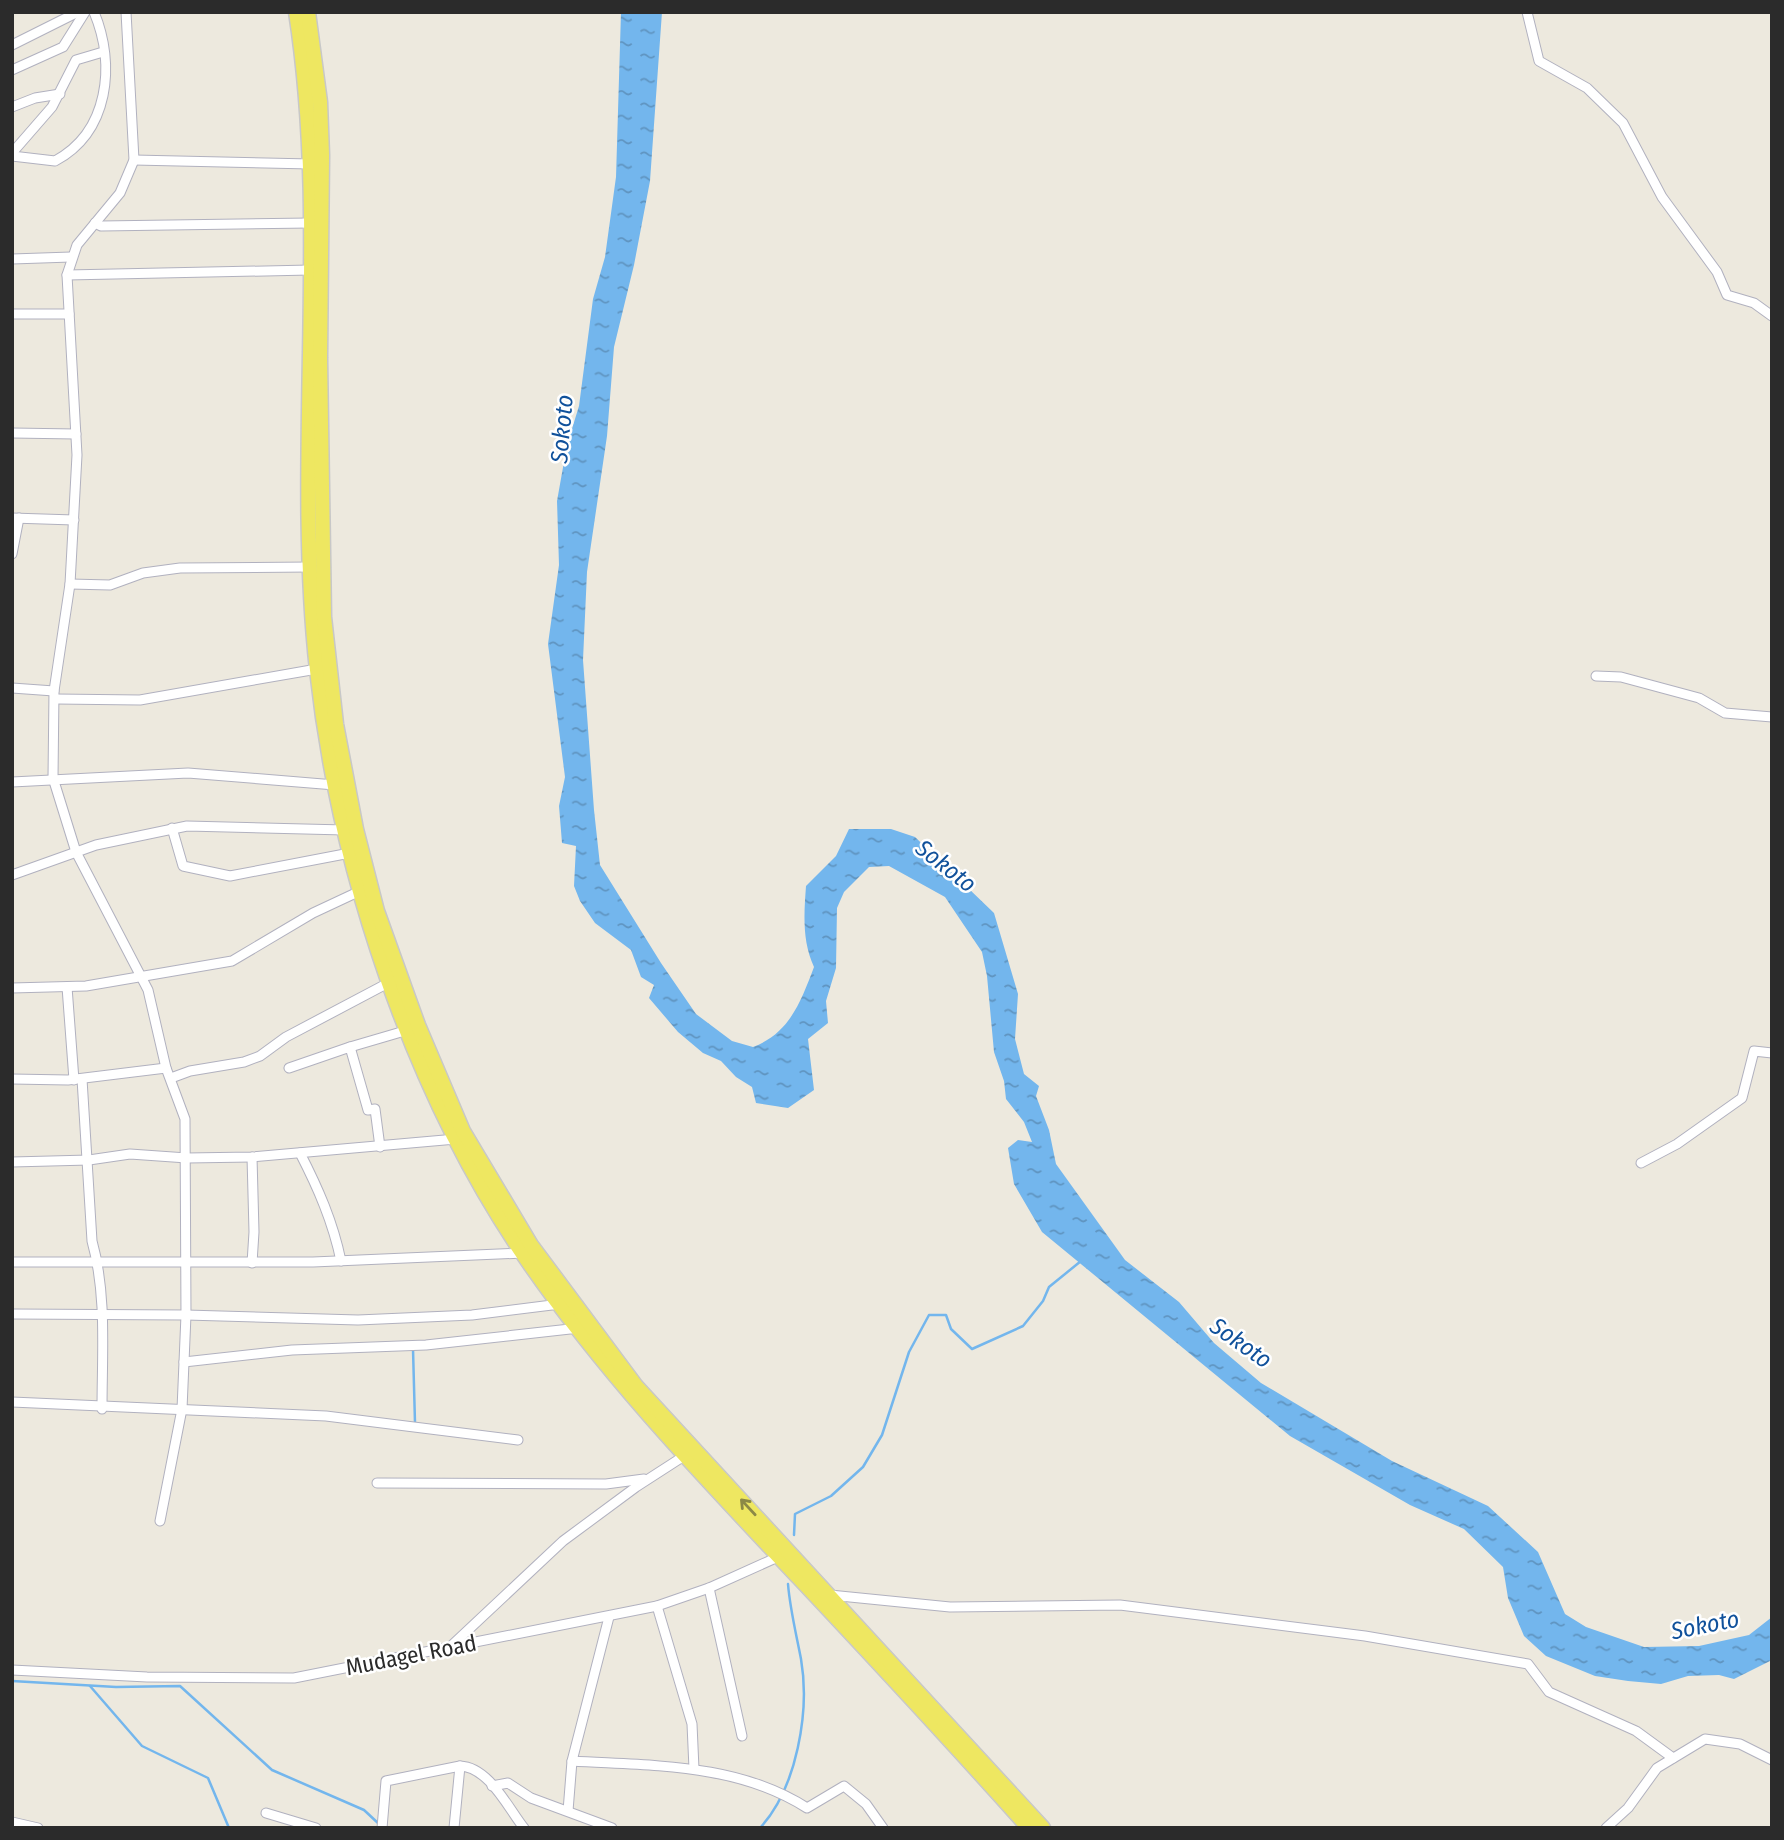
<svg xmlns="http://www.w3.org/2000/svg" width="1784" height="1840" viewBox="0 0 1784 1840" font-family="'Fira Sans Condensed',sans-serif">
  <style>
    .water { fill: url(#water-ripples) }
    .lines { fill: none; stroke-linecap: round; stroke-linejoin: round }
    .stream { stroke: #73b6ed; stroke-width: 2.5 }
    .minor-casing { stroke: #b1b1bf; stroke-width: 11 }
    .primary-casing { stroke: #c8c8c8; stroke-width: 17 }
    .minor { stroke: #fff; stroke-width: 9 }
    .primary { stroke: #eee761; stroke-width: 14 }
    .oneway { stroke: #8c8946 }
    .labels { text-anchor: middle; stroke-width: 5; stroke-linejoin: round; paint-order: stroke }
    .street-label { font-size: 23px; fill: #2b2b2b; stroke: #fff }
    .water-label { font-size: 24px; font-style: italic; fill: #10519b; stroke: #fff }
  </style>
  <defs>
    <pattern id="water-ripples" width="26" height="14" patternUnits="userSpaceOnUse" patternTransform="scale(1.75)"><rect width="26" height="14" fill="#73b6ed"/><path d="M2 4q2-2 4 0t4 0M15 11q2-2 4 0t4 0" fill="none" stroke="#5f94c0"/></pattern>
  </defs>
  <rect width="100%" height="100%" fill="#ede9de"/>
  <path class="water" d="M 621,12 L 662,12 L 650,181 L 634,265 L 614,347 L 607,436 L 587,572 L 583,660 L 594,810 L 600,865 L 661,963 L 696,1014 L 732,1041 L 753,1047 C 790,1033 801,1001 814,967 C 802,941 804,914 806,886 L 836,856 L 849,829 L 891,829 L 915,837 L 994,913 L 1018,994 L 1015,1039 L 1024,1074 L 1039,1086 L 1036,1096 L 1049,1130 L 1056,1164 L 1125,1260 L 1179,1302 L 1214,1343 L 1261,1383 L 1392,1461 L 1488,1506 L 1538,1552 L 1565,1614 L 1586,1627 L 1644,1647 L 1699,1646 L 1749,1635 L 1772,1617 L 1772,1660 L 1734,1679 L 1719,1675 L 1688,1676 L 1661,1684 L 1628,1681 L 1595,1676 L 1546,1656 L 1524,1636 L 1508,1598 L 1503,1567 L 1464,1529 L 1410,1505 L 1290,1436 L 1042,1232 L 1014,1184 L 1008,1148 L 1018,1140 L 1032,1142 L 1024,1122 L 1006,1099 L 1004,1081 L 994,1052 L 987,976 L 982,952 L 945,897 L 889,866 L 869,867 L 844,892 L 837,908 L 836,968 L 826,1001 L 828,1023 L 808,1039 L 814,1090 L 788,1108 L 756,1103 L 752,1087 L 736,1077 L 721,1061 L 703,1053 L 678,1032 L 649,998 L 654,985 L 641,977 L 631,950 L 595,923 L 580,901 L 574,886 L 576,846 L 562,843 L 559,806 L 565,777 L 548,644 L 559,565 L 557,501 L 567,445 L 579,406 L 593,299 L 605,257 L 616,177 Z"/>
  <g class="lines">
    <g class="stream">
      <polyline points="413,1349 415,1423"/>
      <polyline points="794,1535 795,1514 831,1496 863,1467 882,1435 909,1352 929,1315 946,1315 951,1329 972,1349 1023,1326 1043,1301 1049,1287 1081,1261"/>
      <polyline points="12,1681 116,1687 180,1686 272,1770 364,1810 379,1824"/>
      <polyline points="90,1686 142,1746 208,1778 229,1828"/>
      <path d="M 760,1828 C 797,1788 810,1711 801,1659 C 796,1633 790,1609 788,1584"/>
    </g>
    <defs>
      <g id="minor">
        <polyline points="126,12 134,160 120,193 77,245 67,275 77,455 70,584 54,691 53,778 76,852 148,990 166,1068 185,1119 186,1315 182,1409 160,1521"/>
        <polyline points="1527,12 1539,61 1587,88 1623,123 1662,197 1717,272 1727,295 1754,303 1772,316"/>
        <polyline points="12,45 78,12"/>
        <polyline points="12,70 63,47 85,12"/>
        <polyline points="12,107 35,98 60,94"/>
        <polyline points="12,153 52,107 76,60 103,52"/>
        <path d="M 12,156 L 55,161 C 109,132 116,65 94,12"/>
        <polyline points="134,160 311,164"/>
        <polyline points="95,223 101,226 310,223"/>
        <polyline points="12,259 71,257"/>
        <polyline points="67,275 310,270"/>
        <polyline points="12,314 69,314"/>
        <polyline points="12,433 76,434"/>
        <polyline points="12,518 74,520"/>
        <polyline points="12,554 19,518"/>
        <polyline points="70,584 110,585 143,573 180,568 311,567"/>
        <polyline points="1596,676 1621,677 1699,698 1725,713 1772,717"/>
        <polyline points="12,688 54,691"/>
        <polyline points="56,699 140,700 317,669"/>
        <polyline points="12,782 188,773 335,785"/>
        <polyline points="172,828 183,866 230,876 350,853"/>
        <polyline points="12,875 96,845 187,826 345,830"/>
        <polyline points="67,987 74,1080"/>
        <polyline points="12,988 86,986 232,961 313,913 360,891"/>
        <polyline points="350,1047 408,1030"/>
        <polyline points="289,1068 350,1047 368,1110 375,1109 380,1147"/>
        <polyline points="171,1078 190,1071 244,1062 260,1056 286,1037 390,982"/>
        <polyline points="12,1079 68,1080 166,1068"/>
        <path d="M 82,1079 L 92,1241 C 107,1295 102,1353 102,1409"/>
        <path d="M 300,1153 C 318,1188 333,1222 341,1261"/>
        <polyline points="252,1157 254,1232 252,1263"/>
        <polyline points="12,1162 89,1160 130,1154 187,1158 252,1157 456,1139"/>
        <polyline points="1641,1163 1677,1144 1742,1098 1754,1051 1772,1053"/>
        <polyline points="12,1262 313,1262 523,1253"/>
        <polyline points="12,1314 186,1315 358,1320 472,1315 560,1304"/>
        <polyline points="184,1362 292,1350 426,1345 579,1328"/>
        <polyline points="12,1402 326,1416 518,1440"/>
        <polyline points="377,1483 606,1484 644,1479"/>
        <polyline points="709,1588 742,1736"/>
        <polyline points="830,1595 950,1607 1120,1605 1365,1636 1528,1664 1549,1692 1636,1731 1673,1758"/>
        <polyline points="657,1606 692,1724 694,1769"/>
        <polyline points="450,1647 563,1541 636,1487 684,1456"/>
        <polyline points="12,1670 147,1677 294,1678 657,1606 709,1588 778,1557 778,1553"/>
        <path d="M 572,1761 C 652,1766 737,1763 807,1808 L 844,1786 L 866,1804 L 883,1828"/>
        <polyline points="492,1786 508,1783 531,1798 612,1828"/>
        <polyline points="568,1811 572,1761 609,1617"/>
        <polyline points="266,1813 316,1828"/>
        <polyline points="12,1822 38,1828"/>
        <path d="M 382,1828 L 386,1781 L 460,1766 C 489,1767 508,1808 524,1828"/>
        <polyline points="454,1828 460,1766"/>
        <polyline points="1606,1828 1628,1808 1657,1768 1705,1739 1740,1744 1772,1760"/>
      </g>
      <g id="primary">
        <path d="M 296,12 C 330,230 293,452 317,670 C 339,871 411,1090 525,1257 C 605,1374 702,1475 799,1578 C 876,1660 953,1743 1029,1828"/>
        <polyline points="308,12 320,102 322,155 320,358 324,617 336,724 356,829 377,911 418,1025 463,1131 531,1245 636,1386 1043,1828"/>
      </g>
    </defs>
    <use href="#minor" class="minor-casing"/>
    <use href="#primary" class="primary-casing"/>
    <use href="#minor" class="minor"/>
    <use href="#primary" class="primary"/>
  </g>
  <defs><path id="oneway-shaft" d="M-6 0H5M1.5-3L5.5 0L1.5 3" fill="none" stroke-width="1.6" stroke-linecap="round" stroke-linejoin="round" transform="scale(1.75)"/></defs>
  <use class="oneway" href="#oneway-shaft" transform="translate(748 1507) rotate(-133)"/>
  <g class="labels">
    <g class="street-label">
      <text transform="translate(411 1655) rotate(-11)" y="8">Mudagel Road</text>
    </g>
    <g class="water-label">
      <text transform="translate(562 429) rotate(-85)" y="8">Sokoto</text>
      <text transform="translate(946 866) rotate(38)" y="8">Sokoto</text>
      <text transform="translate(1241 1343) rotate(35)" y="8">Sokoto</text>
      <text transform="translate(1705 1625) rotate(-11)" y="8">Sokoto</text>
    </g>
  </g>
  <rect width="1784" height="1840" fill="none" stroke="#2b2b2b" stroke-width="28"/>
</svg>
